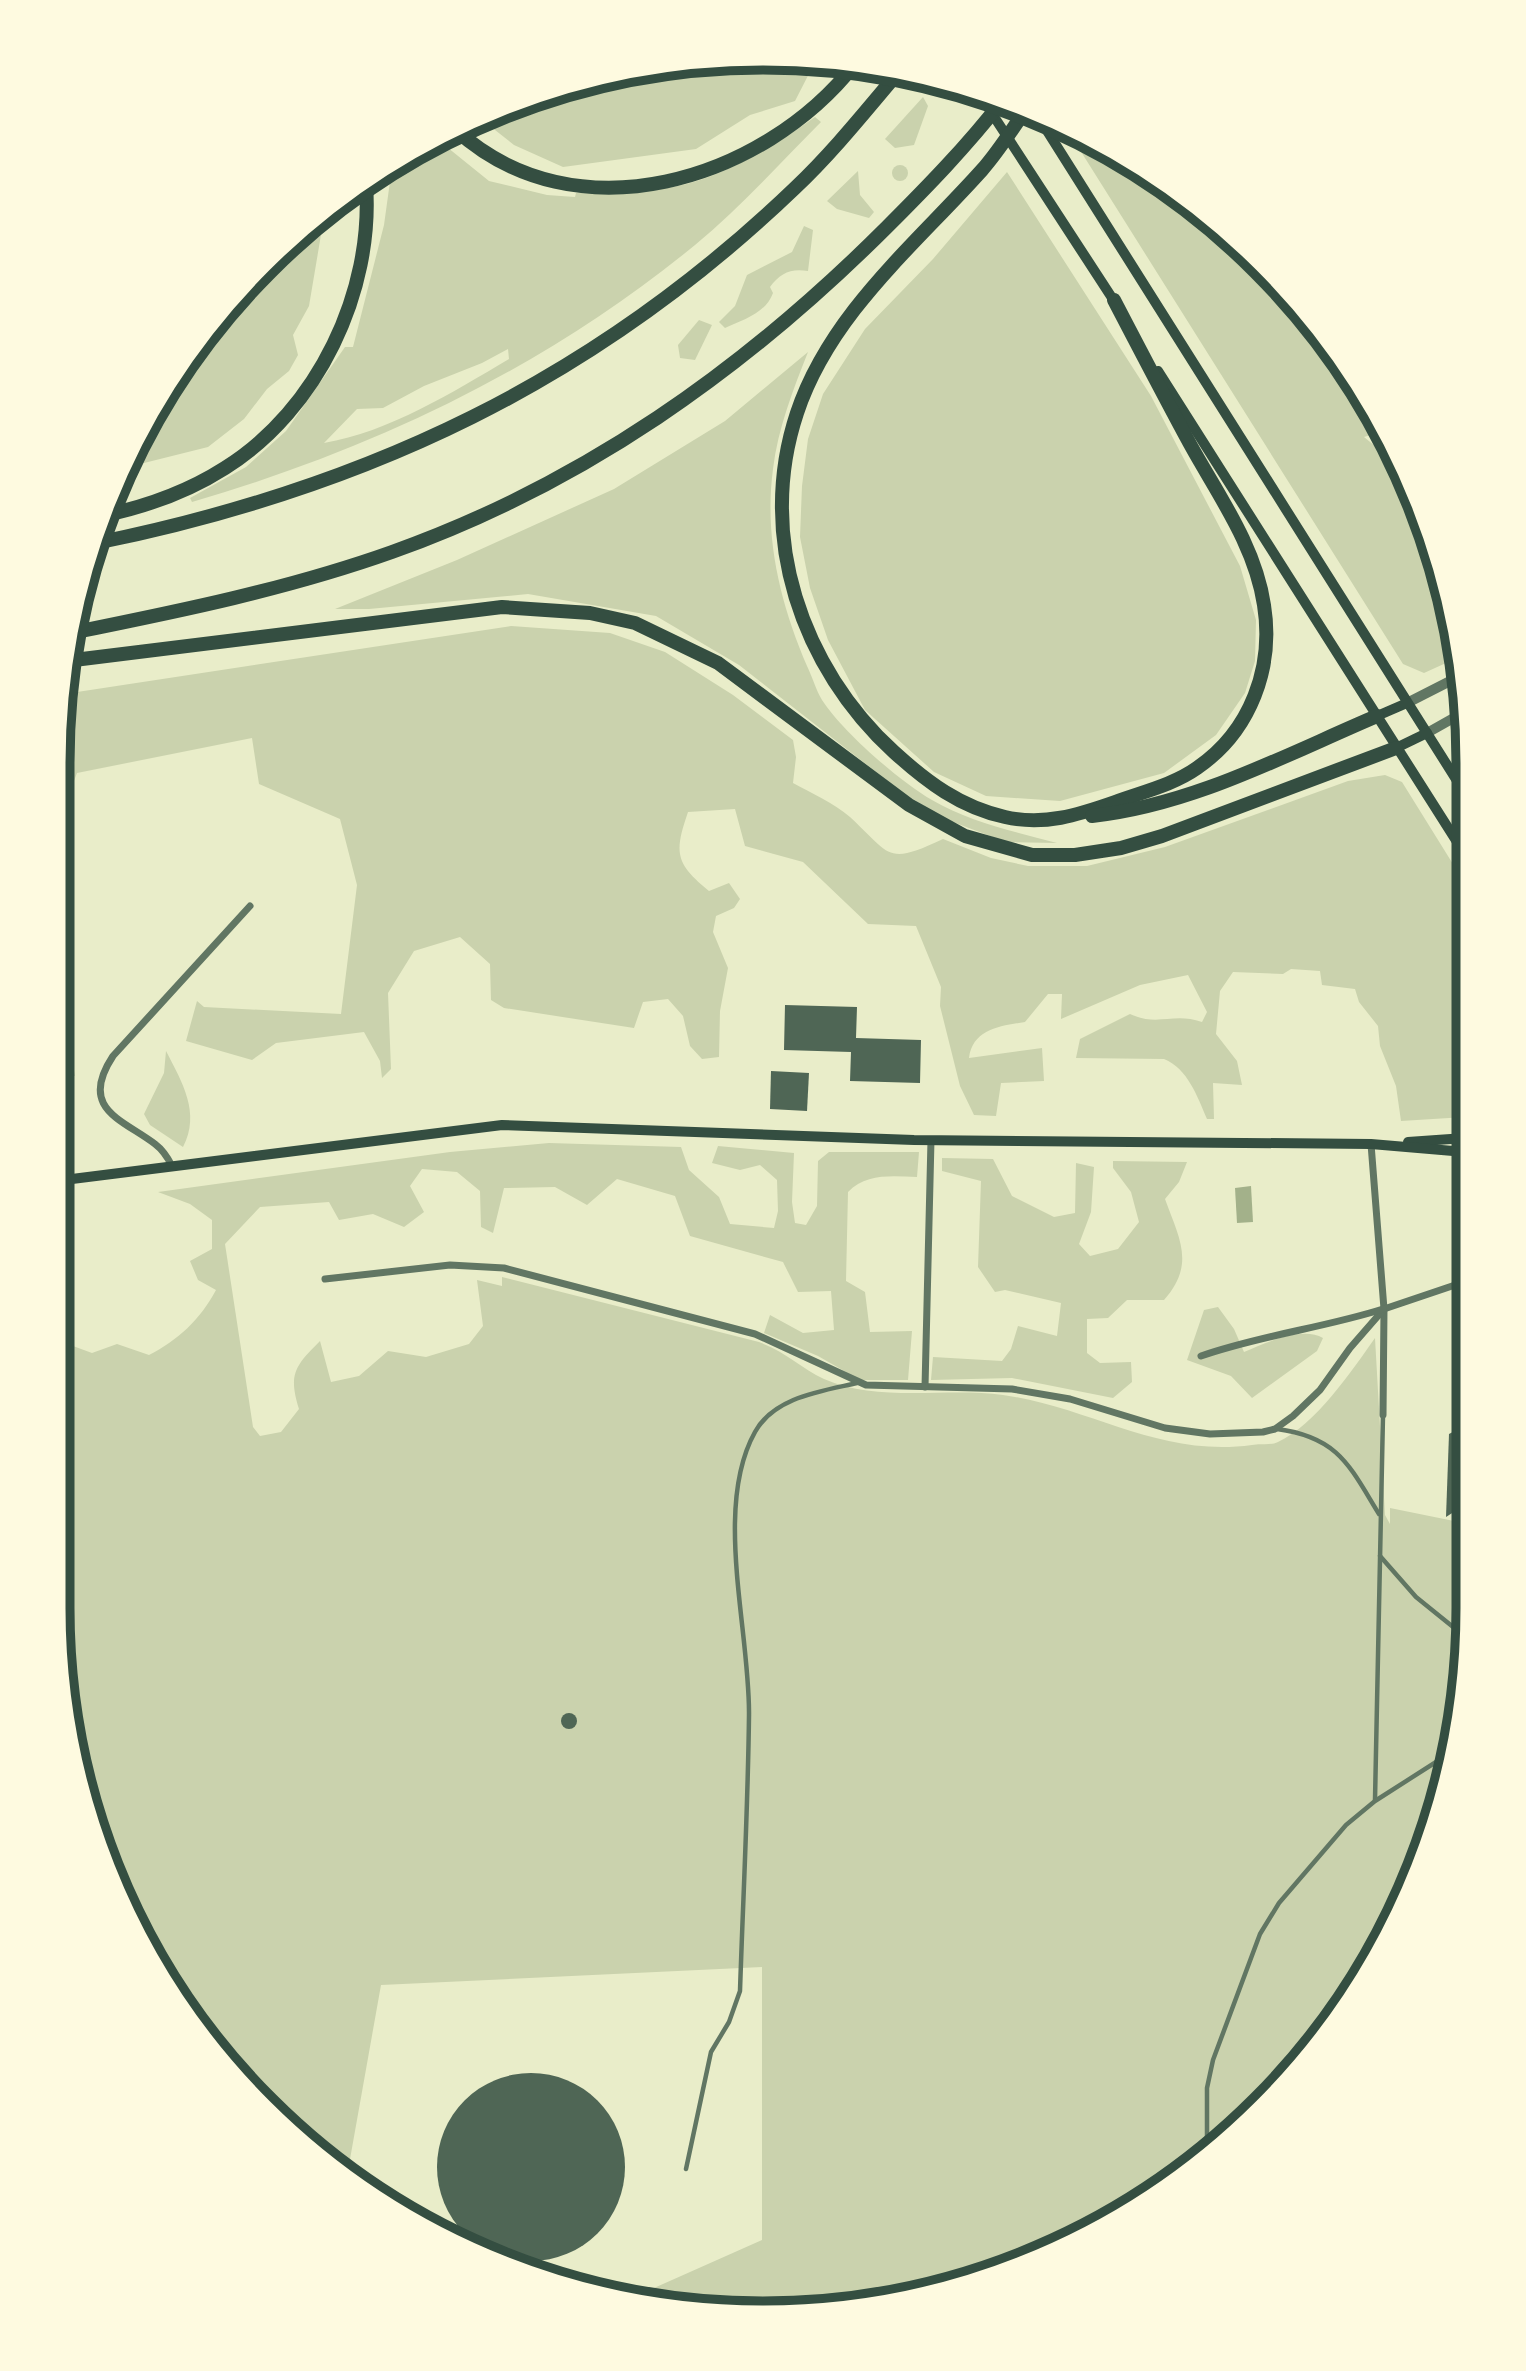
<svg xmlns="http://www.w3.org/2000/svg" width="1526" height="2371" viewBox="0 0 1526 2371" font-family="'Exo 2',sans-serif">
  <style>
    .green { fill: #cad2ad; fill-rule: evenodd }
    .water { fill: #a3b18a }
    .building { fill: #4f6655 }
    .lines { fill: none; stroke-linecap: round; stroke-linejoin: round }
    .service { stroke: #617663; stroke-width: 4.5 }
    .minor { stroke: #617663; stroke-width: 7 }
    .tertiary { stroke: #617663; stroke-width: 10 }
    .secondary { stroke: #344e41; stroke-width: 10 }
    .motorway { stroke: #344e41; stroke-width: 14 }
    .rim { fill: none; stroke: #344e41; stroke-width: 9 }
  </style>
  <rect width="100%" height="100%" fill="#e9edc9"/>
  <g class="green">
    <polygon points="716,59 815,62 795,101 750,115 696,149 563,167 514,145 481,119 580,82"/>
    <polygon points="923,97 928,106 914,145 895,148 885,139"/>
    <path d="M 815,117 L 821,122 C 780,163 740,208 695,245 C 546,367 377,448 192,502 L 190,498 L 246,467 L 286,431 L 345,347 L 353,347 L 384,225 L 392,167 L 437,139 L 489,181 L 547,195 L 575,197 L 576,193 C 604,191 633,193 661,189 C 717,182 771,148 815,117 ZM 508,349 L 509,359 C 453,392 389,432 324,443 L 357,409 L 383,408 L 424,386 L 482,363 Z"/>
    <polygon points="1068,131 1115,152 1228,233 1323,334 1383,431 1364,437 1402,468 1444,581 1457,658 1424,673 1403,664"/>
    <circle cx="900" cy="173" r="8"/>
    <polygon points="858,171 860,195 874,212 869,218 837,209 827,201"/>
    <polygon points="1007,172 1151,396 1240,566 1256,620 1255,661 1245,693 1216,735 1164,773 1060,801 986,796 934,772 865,710 828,640 810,588 800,537 802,486 808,439 823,394 865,329 933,259"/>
    <polygon points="325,211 309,306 293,335 298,355 289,371 267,389 244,419 208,447 124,468 130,451 233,298"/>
    <path d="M 804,226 L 813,230 L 808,271 C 791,268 780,273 770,287 L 773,293 C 766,313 743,320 725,328 L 719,322 L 735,306 L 747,275 L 792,252 Z"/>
    <polygon points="699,320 712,325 695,360 680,358 678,345"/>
    <path d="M 808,352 C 793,390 778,428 773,469 C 764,537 780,603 807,666 C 812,676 816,690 822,700 C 843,732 899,781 932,800 C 970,822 1015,832 1057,843 L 1006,842 L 945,819 L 903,793 L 739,665 L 656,616 L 528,594 L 369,609 L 335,609 L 457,560 L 614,489 L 725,421 Z"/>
    <path d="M 511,626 L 610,633 L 665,652 L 733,695 L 793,740 L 796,757 L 793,783 C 811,793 834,803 850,817 C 891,855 886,866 943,839 L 991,858 L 1028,866 L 1087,866 L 1165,847 L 1348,781 L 1385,775 L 1402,782 L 1466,885 L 1465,1117 L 1401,1121 L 1396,1086 L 1380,1046 L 1378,1026 L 1359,1002 L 1355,989 L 1322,985 L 1320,971 L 1291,969 L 1283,974 L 1233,972 L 1220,991 L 1216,1034 L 1237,1061 L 1242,1085 L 1213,1083 L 1214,1119 L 1207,1119 C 1197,1096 1188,1069 1164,1059 L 1076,1058 L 1080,1039 L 1130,1014 C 1158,1027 1173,1012 1202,1022 L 1207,1012 L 1188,975 L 1140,985 L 1061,1019 L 1062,994 L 1048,994 L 1025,1022 C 1000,1026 973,1029 969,1058 L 1042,1048 L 1044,1081 L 1001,1083 L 996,1116 L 974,1115 L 960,1086 L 940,1006 L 941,987 L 916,926 L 868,924 L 803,862 L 745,846 L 735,809 L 688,812 C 674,853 675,863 709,891 L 729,883 L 740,899 L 734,908 L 716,916 L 713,932 L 728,968 L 720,1011 L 719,1057 L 702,1059 L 690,1046 L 683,1016 L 668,999 L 643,1002 L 634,1028 L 504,1008 L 491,1000 L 490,964 L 460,937 L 414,951 L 388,993 L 391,1069 L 382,1078 L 380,1061 L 364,1032 L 276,1043 L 252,1060 L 186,1041 L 197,1001 L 204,1007 L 341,1014 L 357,885 L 340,819 L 259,784 L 252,738 L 77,773 L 64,807 L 64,694 Z"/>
    <polygon points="64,1016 75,1076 64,1074"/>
    <path d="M 166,1051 C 182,1082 201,1113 183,1147 L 150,1125 L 144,1114 L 164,1073 Z"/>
    <path d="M 549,1143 L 681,1147 L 689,1170 L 719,1197 L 730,1224 L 774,1228 L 778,1211 L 777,1180 L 760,1165 L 740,1170 L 712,1163 L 718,1146 L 794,1153 L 792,1202 L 795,1223 L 806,1225 L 817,1206 L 818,1161 L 829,1152 L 919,1152 L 917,1177 C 892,1176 866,1173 848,1192 L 846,1281 L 865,1292 L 870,1332 L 912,1331 L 908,1380 L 860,1380 L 818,1356 L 764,1333 L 770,1315 L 803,1333 L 834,1330 L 831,1291 L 798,1292 L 783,1262 L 690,1236 L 675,1196 L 617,1179 L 587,1205 L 555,1187 L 504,1188 L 493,1233 L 481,1227 L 480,1191 L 457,1172 L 422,1169 L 410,1186 L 424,1212 L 404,1227 L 373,1214 L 339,1220 L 329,1202 L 260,1207 L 225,1244 L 253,1427 L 260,1436 L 281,1432 L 299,1409 C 288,1374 295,1366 320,1341 L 331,1382 L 359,1376 L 388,1351 L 426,1357 L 469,1344 L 483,1326 L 477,1280 L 502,1286 L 502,1277 L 759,1342 C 786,1352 801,1368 824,1379 C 878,1403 947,1387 1003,1395 C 1090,1407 1160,1458 1252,1445 C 1260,1443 1270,1446 1278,1442 C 1316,1424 1351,1372 1375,1338 L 1385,1515 L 1390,1524 L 1390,1508 L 1454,1521 L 1463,1518 L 1462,1700 L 1414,1878 L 1374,1961 L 1293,2073 L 1154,2195 L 1075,2241 L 946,2289 L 763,2313 L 627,2300 L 762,2240 L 762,1967 L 381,1985 L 347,2176 L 264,2106 L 177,2000 L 95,1834 L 64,1700 L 64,1317 L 73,1346 L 92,1353 L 117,1344 L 149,1355 C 178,1340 200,1320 216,1290 L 198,1280 L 190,1261 L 212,1249 L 212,1220 L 190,1204 L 158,1192 L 450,1152 Z"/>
    <path d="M 942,1158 L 993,1159 L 1012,1196 L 1054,1217 L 1075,1213 L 1076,1163 L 1094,1167 L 1091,1212 L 1079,1244 L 1090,1256 L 1118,1249 L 1139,1222 L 1131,1192 L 1113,1168 L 1113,1161 L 1187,1162 L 1179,1182 L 1165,1199 C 1179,1238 1196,1264 1164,1300 L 1127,1300 L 1108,1318 L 1087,1319 L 1087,1353 L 1100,1363 L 1131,1362 L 1132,1382 L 1113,1398 L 1012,1378 L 931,1380 L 933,1357 L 1002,1361 L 1011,1349 L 1018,1326 L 1057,1336 L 1061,1303 L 1005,1290 L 995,1292 L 978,1267 L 981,1181 L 942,1171 Z"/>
    <path d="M 1218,1307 L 1234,1329 L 1244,1352 C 1265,1343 1302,1326 1323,1338 L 1317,1351 L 1252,1398 L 1231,1376 L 1187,1360 L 1204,1310 Z"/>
  </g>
  <polygon class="water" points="1251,1186 1253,1222 1237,1223 1235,1188"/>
  <g class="building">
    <polygon points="785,1005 857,1007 856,1038 921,1040 920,1083 850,1081 851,1052 784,1050"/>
    <polygon points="771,1071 809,1073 807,1111 770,1109"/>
    <polygon points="1464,1426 1463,1506 1446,1517 1449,1434"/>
    <circle cx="569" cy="1721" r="8"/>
    <circle cx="531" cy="2167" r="94"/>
  </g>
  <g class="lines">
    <g class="service">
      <path d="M 1277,1429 C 1339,1437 1350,1467 1379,1514"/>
      <polyline points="1380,1556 1416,1597 1463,1635"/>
      <polyline points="1375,1800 1383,1415"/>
      <polyline points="1207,2148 1207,2088 1213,2060 1260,1934 1279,1903 1346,1825 1375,1801 1447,1755"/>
      <path d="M 686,2169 L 711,2052 L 729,2022 L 740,1991 C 743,1899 748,1807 749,1715 C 750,1631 713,1507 755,1432 C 774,1397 822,1391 857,1383"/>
    </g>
    <g class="minor">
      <polyline points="1371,1144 1384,1309 1383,1415"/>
      <path d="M 172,1166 C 168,1158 163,1150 155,1144 C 122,1119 78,1109 113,1056 L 250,906"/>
      <polyline points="325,1279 450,1265 504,1268 755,1334 866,1385 1012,1389 1070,1399 1165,1428 1210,1434 1263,1432 1275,1429 1293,1416 1320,1390 1350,1348 1384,1309 1464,1282"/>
      <path d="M 1201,1356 C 1261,1335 1323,1328 1383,1309"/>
      <polyline points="925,1387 931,1140"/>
    </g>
    <g class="tertiary">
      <polyline points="1407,703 1460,676"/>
      <polyline points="1427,733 1466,711"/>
    </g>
    <g class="secondary">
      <polyline points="978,92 1118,307"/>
      <polyline points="1039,118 1466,795"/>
      <polyline points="1158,371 1466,856"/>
      <polyline points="1377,716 1407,703"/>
      <polyline points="1396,748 1427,733"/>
      <polyline points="1408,1142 1465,1138"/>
      <polyline points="64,1180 502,1125 914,1140 1371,1144 1465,1152"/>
    </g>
    <g class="motorway">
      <path d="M 1025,111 C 1011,131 998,152 982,170 C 914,246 830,314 797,413 C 756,536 802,668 894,752 C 927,782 960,807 1005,817 C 1044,826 1078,815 1115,802 C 1142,792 1173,785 1197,768 C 1251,731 1274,667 1264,605 C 1255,545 1218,495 1190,444 C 1164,396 1139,348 1114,300"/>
      <path d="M 455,129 C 575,239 763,181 855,64"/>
      <path d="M 106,515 C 148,506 189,491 225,468 C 318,410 374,291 366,184"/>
      <path d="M 96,543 C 367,488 594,381 795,188 C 832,153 864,113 897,74"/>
      <path d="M 71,633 C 180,611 288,589 392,552 C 583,484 744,370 887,227 C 928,186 966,147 1002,101"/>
      <polyline points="66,661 502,607 590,613 635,623 718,663 909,805 965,836 1032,855 1075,855 1121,848 1162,836 1396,748"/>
      <path d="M 1092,816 C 1193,805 1285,755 1377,716"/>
    </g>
  </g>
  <path d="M0 0H1526V2371H0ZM763 70H763A693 693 0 0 1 1456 763V1608A693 693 0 0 1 763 2301H763A693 693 0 0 1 70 1608V763A693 693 0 0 1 763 70Z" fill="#fefae0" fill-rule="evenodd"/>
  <path class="rim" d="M763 70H763A693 693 0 0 1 1456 763V1608A693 693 0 0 1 763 2301H763A693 693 0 0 1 70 1608V763A693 693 0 0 1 763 70Z"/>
</svg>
